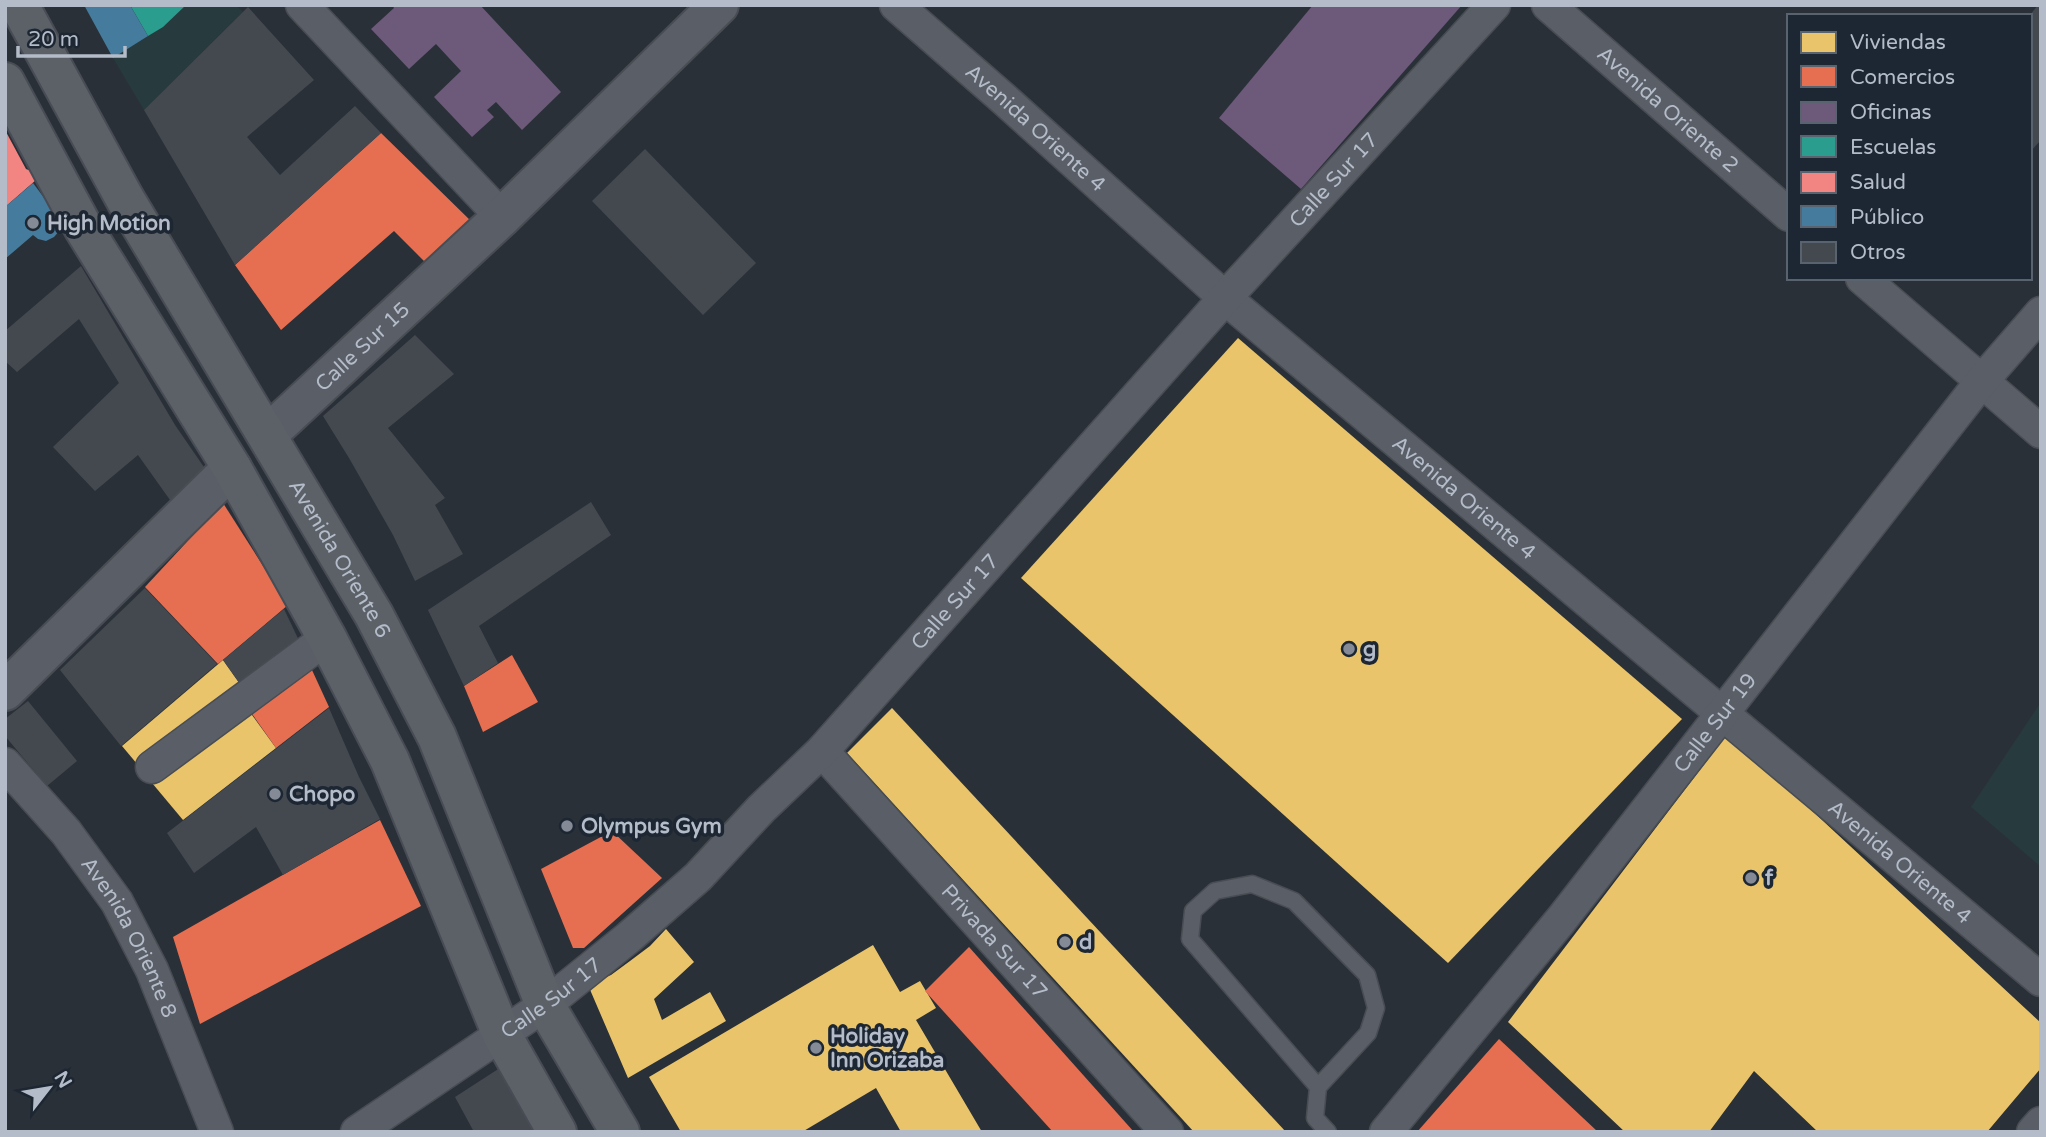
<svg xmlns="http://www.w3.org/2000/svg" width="2046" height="1137" viewBox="0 0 2046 1137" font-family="'Varela Round',sans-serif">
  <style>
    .green { fill: #273a3e }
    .homes { fill: #e9c46a }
    .shops { fill: #e76f51 }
    .offices { fill: #6d597a }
    .schools { fill: #2a9d8f }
    .health { fill: #f28482 }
    .public { fill: #457b9d }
    .building { fill: #444950 }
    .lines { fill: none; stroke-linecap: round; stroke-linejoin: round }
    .service-casing { stroke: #484c53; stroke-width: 19 }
    .minor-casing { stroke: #484c53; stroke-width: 35 }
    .tertiary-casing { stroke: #484c53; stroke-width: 42 }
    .primary-casing { stroke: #484c55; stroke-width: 42 }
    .service { stroke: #5a5e66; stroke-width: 16 }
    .minor { stroke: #5a5e66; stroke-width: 32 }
    .tertiary { stroke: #5a5e66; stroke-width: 38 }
    .primary { stroke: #5c6168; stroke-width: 38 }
    .poi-dot { fill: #848b96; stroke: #1d2633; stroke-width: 2.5 }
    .labels { text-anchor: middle; stroke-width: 7; stroke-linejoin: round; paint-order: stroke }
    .street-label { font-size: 21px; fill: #b4bcc9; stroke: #1d2633 }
    .poi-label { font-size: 21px; font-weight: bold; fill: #b4bcc9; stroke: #1d2633; text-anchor: start }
  </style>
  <rect width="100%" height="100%" fill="#2a3038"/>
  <g class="green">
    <polygon points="186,5 236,5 243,12 144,110 113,58 163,26"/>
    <polygon points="2041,702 2041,867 1971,807"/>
  </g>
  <g class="homes">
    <polygon points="1238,338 1682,719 1448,963 1021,578"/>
    <polygon points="223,660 247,694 143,771 122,746"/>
    <polygon points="244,704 276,748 183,820 147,777"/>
    <polygon points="892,708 1286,1132 1194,1132 847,753"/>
    <polygon points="1728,733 2041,1023 2041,1068 1987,1132 1818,1132 1754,1071 1709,1132 1625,1132 1508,1022"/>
    <polygon points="666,929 694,962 654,999 662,1020 710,992 726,1021 628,1078 588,985 611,975 630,961 650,946"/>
    <polygon points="873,945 900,992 920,981 936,1008 916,1020 982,1132 901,1132 876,1088 802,1132 681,1132 649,1077"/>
  </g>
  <g class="shops">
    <polygon points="381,133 474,224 428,265 394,231 281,330 235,265"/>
    <polygon points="223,503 288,605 218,664 145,587"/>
    <polygon points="512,655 538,702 483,732 464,686"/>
    <polygon points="306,657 329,707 276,748 245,704"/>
    <polygon points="380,820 421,906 200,1024 173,937"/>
    <polygon points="612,831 662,878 584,948 573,948 541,869"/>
    <polygon points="969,947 1134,1132 1053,1132 925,991"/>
    <polygon points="1499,1039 1598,1132 1417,1132"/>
  </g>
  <g class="offices">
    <polygon points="392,5 480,5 561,92 522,130 496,102 487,110 494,117 472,137 434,97 461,71 436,44 409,69 371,29 394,8"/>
    <polygon points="1313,5 1462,5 1301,189 1219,118"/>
  </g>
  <polygon class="schools" points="130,5 186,5 163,27 148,36"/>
  <polygon class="health" points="5,130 26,169 31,171 36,180 5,207"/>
  <g class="public">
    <polygon points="84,5 130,5 148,36 113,58"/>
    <polygon points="33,183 57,215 61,229 54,237 46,241 38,239 33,235 5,259 5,207"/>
  </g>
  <g class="building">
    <polygon points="2038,5 2041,5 2041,140 2030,152 2030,15"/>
    <polygon points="248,7 314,80 247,137 280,175 355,106 381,133 235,265 144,110"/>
    <polygon points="645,149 756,263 703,315 592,201"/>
    <polygon points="81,266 175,425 208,473 175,507 138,455 95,491 53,447 119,383 79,319 17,372 5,361 5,331"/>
    <polygon points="415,335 454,374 388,428 445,498 435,505 463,554 415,581 393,535 349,458 323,416"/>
    <polygon points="591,502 611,535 479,626 498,663 464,686 428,610"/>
    <polygon points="145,588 217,664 121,746 60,670"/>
    <polygon points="284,609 304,651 247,694 223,660"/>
    <polygon points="28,701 77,761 47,786 5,736 5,719"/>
    <polygon points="329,708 359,777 380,819 283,875 256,827 194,873 167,833"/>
    <polygon points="506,1064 541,1132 474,1132 455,1097"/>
  </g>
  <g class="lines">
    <defs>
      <polyline id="service" points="1318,1087 1190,939 1193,911 1215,891 1252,884 1294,901 1367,975 1376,1008 1368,1033 1318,1087 1315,1118 1328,1132"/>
      <g id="minor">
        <polyline points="302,5 502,217"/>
        <path id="s1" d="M 896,5 L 1005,100 L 1225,298 L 2041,980"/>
        <path id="s2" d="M 1548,5 L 1789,215"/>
        <polyline points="1862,278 2041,432"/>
        <path id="s3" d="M 822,751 L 1167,1132"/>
        <path id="s4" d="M 5,764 L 66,832 L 117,902 L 152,970 L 217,1132"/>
        <polyline points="152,767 327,638"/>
        <path id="s5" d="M 357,1132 L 545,1005 L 628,938 L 698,877 L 761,809 L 822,751 L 1225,298 L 1494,5"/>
        <path id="s6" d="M 1386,1132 L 1561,920 L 1981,382 L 2041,313"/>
        <polyline points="2033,1132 2041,1123"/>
      </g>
      <g id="tertiary">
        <path id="s7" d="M 267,435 L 502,217 L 719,5"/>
        <polyline points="5,691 232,468"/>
      </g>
      <g id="primary">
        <path id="s8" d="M 19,5 L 125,199 L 374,615 L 437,737 L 545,1005 L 620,1132"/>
        <polyline points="5,82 84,229 232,468 327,638 390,761 502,1035 557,1132"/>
      </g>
    </defs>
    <use href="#service" class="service-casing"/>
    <use href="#minor" class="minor-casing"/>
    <use href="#tertiary" class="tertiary-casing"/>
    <use href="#primary" class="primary-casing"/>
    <use href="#service" class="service"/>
    <use href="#minor" class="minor"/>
    <use href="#tertiary" class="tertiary"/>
    <use href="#primary" class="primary"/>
  </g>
  <g class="poi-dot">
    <circle cx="33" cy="223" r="7"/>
    <circle cx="1349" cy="649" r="7"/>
    <circle cx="275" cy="794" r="7"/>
    <circle cx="567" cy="826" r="7"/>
    <circle cx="1751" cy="878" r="7"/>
    <circle cx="1065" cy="942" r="7"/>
    <circle cx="816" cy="1048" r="7"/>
  </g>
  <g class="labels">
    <g class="street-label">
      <text dy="7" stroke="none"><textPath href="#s2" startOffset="159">Avenida Oriente 2</textPath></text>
      <text dy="7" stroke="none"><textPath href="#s1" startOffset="186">Avenida Oriente 4</textPath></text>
      <text dy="7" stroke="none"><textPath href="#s5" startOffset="1370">Calle Sur 17</textPath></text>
      <text dy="7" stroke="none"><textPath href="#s7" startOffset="130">Calle Sur 15</textPath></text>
      <text dy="7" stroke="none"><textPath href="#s1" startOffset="752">Avenida Oriente 4</textPath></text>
      <text dy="7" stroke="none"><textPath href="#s8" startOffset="640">Avenida Oriente 6</textPath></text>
      <text dy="7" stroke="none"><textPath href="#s5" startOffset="803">Calle Sur 17</textPath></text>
      <text dy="7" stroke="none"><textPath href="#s6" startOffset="525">Calle Sur 19</textPath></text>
      <text dy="7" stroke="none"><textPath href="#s1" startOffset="1320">Avenida Oriente 4</textPath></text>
      <text dy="7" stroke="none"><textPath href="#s4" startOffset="215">Avenida Oriente 8</textPath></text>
      <text dy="7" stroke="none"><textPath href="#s3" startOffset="257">Privada Sur 17</textPath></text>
      <text dy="7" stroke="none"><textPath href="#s5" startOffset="236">Calle Sur 17</textPath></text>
    </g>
    <g class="poi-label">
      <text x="47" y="230">High Motion</text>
      <text x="1363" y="656">g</text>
      <text x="289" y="801">Chopo</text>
      <text x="581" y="833">Olympus Gym</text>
      <text x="1765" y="885">f</text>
      <text x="1079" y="949">d</text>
      <text x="830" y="1043">Holiday<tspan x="830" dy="24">Inn Orizaba</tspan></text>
    </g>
  </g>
  <rect width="2046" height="1137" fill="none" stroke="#b4bcc9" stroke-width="14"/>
  <rect x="1787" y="14" width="245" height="266" fill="#1d2633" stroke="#59626f" stroke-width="2"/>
  <rect x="1801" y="32" width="35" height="21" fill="#e9c46a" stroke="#59626f" stroke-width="2"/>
  <text x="1850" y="49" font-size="21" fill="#b4bcc9">Viviendas</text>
  <rect x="1801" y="66" width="35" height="21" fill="#e76f51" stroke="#59626f" stroke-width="2"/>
  <text x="1850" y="84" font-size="21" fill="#b4bcc9">Comercios</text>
  <rect x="1801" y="102" width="35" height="21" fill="#6d597a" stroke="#59626f" stroke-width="2"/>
  <text x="1850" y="119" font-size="21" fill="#b4bcc9">Oficinas</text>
  <rect x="1801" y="136" width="35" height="21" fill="#2a9d8f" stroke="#59626f" stroke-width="2"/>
  <text x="1850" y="154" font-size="21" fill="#b4bcc9">Escuelas</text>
  <rect x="1801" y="172" width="35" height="21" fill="#f28482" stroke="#59626f" stroke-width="2"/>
  <text x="1850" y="189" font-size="21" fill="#b4bcc9">Salud</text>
  <rect x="1801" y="206" width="35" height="21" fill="#457b9d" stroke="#59626f" stroke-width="2"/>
  <text x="1850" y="224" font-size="21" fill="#b4bcc9">Público</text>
  <rect x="1801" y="242" width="35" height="21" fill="#444950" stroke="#59626f" stroke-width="2"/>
  <text x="1850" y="259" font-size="21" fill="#b4bcc9">Otros</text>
  <g transform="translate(49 1088) rotate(59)" stroke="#1d2633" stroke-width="5" paint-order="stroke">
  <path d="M0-5L12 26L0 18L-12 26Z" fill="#b4bcc9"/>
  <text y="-10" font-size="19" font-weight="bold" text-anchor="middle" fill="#b4bcc9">N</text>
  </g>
  <path d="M18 46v10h107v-10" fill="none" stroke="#b4bcc9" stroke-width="3.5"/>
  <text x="28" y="46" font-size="21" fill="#b4bcc9" stroke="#1d2633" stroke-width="5" paint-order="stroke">20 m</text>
</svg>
